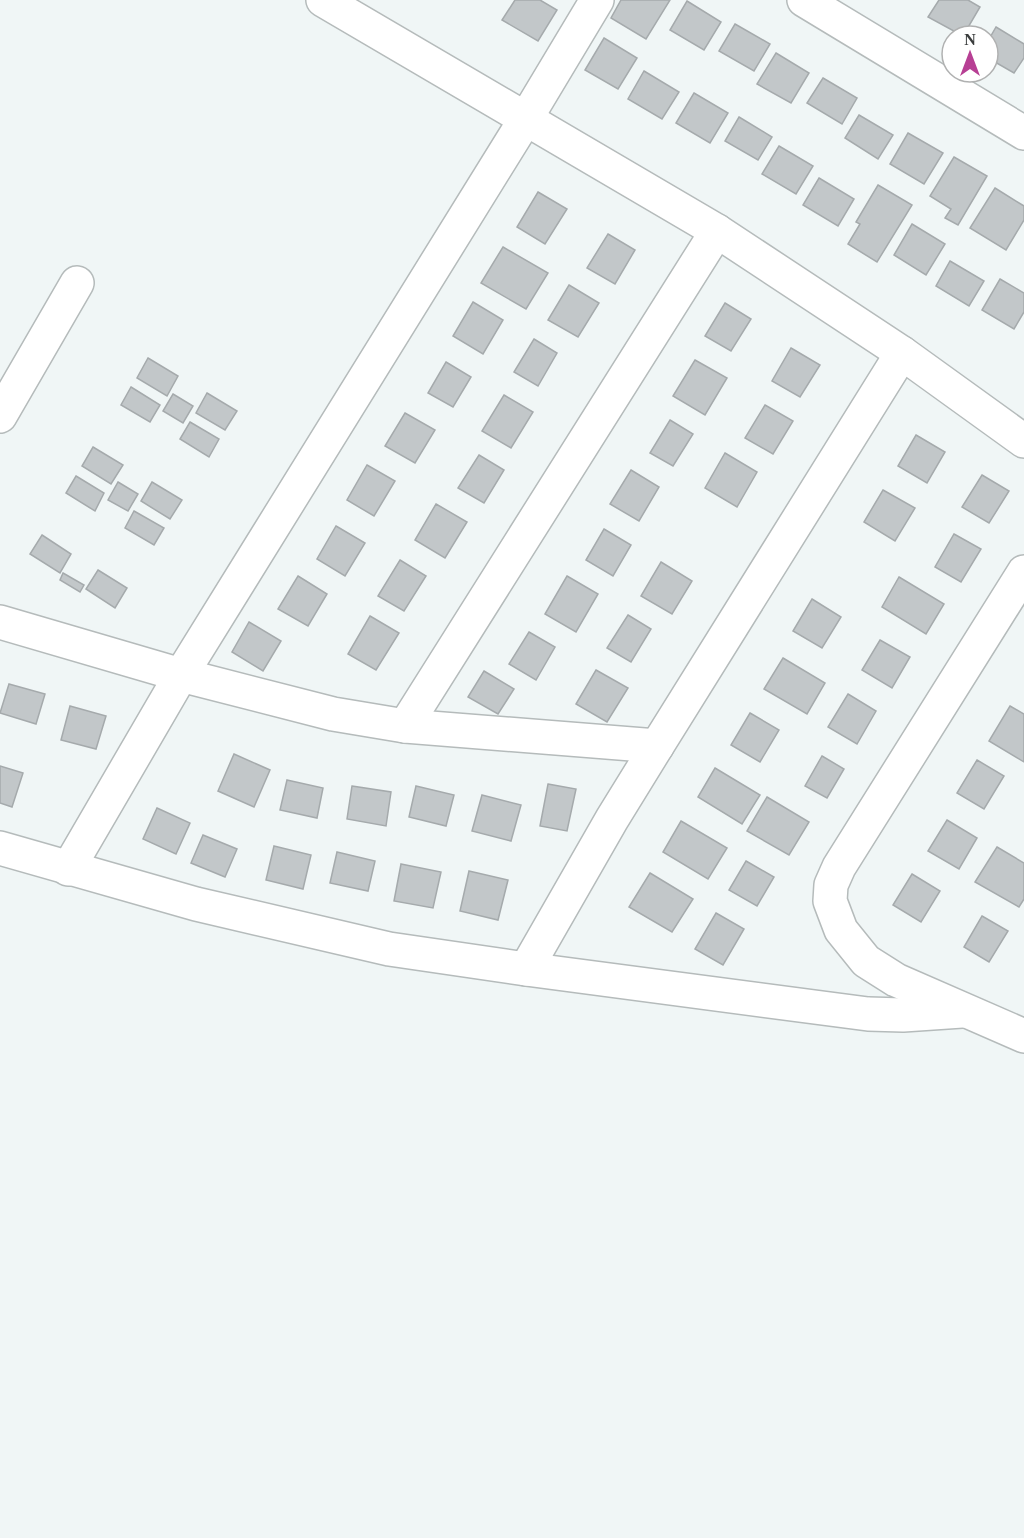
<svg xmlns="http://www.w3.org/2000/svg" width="1024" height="1538" viewBox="0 0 1024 1538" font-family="Georgia,serif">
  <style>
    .building { fill: #c2c7c9; stroke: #a5aaac; stroke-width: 1.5 }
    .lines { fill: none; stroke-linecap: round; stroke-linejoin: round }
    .street-casing { stroke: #b5bbbb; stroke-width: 36 }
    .street { stroke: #fff; stroke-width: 33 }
  </style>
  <rect width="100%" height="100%" fill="#f0f6f6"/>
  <g class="building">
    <polygon points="515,0 540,0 557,10 538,41 502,20"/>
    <polygon points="621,0 670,0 646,39 611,18"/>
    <polygon points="939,0 968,0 980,7 963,36 928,17"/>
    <polygon points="687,1 721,22 704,50 670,30"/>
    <polygon points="735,24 770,44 754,71 719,51"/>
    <polygon points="996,27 1024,44 1024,58 1014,73 988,58 988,41"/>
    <polygon points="604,38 637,58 618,89 585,70"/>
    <polygon points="776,53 809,73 791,103 757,84"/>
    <polygon points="644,71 679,92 662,119 628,99"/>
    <polygon points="823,78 857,98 842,124 807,103"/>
    <polygon points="694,93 728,113 710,143 676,123"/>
    <polygon points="859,115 893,135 878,159 845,138"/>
    <polygon points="739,117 772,137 758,160 725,141"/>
    <polygon points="908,133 943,153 924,184 890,164"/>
    <polygon points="779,146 813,166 796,194 762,174"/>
    <polygon points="954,157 987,176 958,225 945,218 951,209 930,196"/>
    <polygon points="819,178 854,199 838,226 803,205"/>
    <polygon points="878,185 912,205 877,262 848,244 860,224 856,222"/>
    <polygon points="995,188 1024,206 1024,220 1006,250 970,228"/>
    <polygon points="538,192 567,209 545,244 517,227"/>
    <polygon points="912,224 945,244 926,275 894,255"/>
    <polygon points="608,234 635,250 615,284 587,268"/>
    <polygon points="503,247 548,273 526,309 481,283"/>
    <polygon points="950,261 984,281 969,306 936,286"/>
    <polygon points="1000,279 1024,293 1024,312 1014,329 982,310"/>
    <polygon points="569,285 599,303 578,337 548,320"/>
    <polygon points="473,302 503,320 483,354 453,336"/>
    <polygon points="725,303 751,319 731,351 705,336"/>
    <polygon points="534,339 557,353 538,386 514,372"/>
    <polygon points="791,348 820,365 800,397 772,381"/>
    <polygon points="148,358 178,376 167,396 137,378"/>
    <polygon points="695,360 727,378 705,415 673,396"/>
    <polygon points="446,362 471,377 453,407 428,393"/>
    <polygon points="131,387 160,405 150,422 121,405"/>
    <polygon points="207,393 237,411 225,430 196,413"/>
    <polygon points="173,394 193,406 183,423 163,411"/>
    <polygon points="504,395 533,412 511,448 482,431"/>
    <polygon points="765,405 793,421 773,454 745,438"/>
    <polygon points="405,413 435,430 415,463 385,446"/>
    <polygon points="670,420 693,434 673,466 650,453"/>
    <polygon points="190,422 219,439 209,457 180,439"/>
    <polygon points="916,435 945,452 927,483 898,466"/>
    <polygon points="93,447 123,465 111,484 82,466"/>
    <polygon points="725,453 757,472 737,507 705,488"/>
    <polygon points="479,455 504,470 484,503 458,488"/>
    <polygon points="367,465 395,481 374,516 347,500"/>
    <polygon points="631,470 659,487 639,521 610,504"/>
    <polygon points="982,475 1009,491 989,523 962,507"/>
    <polygon points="76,476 104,493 95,511 66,493"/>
    <polygon points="118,482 138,494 128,511 108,500"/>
    <polygon points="152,482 182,500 170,519 141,501"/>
    <polygon points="883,490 915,508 895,541 864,522"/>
    <polygon points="436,504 467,522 445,558 415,540"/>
    <polygon points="134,511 164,528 154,545 125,528"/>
    <polygon points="336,526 365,543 345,576 317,559"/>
    <polygon points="604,529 631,545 613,576 586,560"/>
    <polygon points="954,534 981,549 961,582 935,567"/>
    <polygon points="42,535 71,554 60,573 30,554"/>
    <polygon points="400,560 426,576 404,611 378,596"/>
    <polygon points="661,562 692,581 672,614 641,596"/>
    <polygon points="98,570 127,588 115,608 86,589"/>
    <polygon points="63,573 84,585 80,592 60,580"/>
    <polygon points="298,576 327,594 308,626 278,609"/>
    <polygon points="567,576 598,594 576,632 545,614"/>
    <polygon points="899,577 944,604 926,634 882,607"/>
    <polygon points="812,599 841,617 822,648 793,631"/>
    <polygon points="628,615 651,629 631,662 607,648"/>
    <polygon points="370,616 399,633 376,670 348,654"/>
    <polygon points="249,622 281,641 263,671 232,652"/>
    <polygon points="529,632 555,647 536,680 509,664"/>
    <polygon points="880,640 910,657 892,688 862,670"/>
    <polygon points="783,658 825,683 807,714 764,689"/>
    <polygon points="596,670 628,688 607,722 576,704"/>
    <polygon points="484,671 514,689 498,714 468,697"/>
    <polygon points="9,684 45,694 36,724 0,713"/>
    <polygon points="848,694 876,711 857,744 828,727"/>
    <polygon points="70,706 106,716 96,749 61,740"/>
    <polygon points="1010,706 1024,714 1024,762 989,741"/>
    <polygon points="750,713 779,730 760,762 731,745"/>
    <polygon points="234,754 270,770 254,807 218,791"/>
    <polygon points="822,756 844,769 827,798 805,786"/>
    <polygon points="977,760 1004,776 984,809 957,793"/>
    <polygon points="0,766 23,773 12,807 0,803"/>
    <polygon points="715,768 760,795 742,824 698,797"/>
    <polygon points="287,780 323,788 317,818 280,810"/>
    <polygon points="548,784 576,789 567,831 540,826"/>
    <polygon points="352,786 391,792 386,826 347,819"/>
    <polygon points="416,786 454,795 446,826 409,817"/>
    <polygon points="482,795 521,805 511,841 472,831"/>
    <polygon points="767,797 809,822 789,855 747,831"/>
    <polygon points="157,808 190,823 176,854 143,839"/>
    <polygon points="947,820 977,838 959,869 928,851"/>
    <polygon points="681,821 727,848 708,879 663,852"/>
    <polygon points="203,835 237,849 225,877 191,863"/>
    <polygon points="274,846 311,855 303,889 266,880"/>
    <polygon points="997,847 1024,863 1024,899 1019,907 975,882"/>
    <polygon points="337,852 375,861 368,891 330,883"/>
    <polygon points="746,861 774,877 757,906 729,890"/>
    <polygon points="401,864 441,872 433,908 394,901"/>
    <polygon points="469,871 508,880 498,920 460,911"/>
    <polygon points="650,873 693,899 672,932 629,907"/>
    <polygon points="912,874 940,891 921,922 893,905"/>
    <polygon points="716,913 744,929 723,965 695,949"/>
    <polygon points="982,916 1008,931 989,962 964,947"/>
  </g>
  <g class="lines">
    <defs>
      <g id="street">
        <polyline points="323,0 717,231 902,353 1024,441"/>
        <polyline points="804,0 1024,133"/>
        <polyline points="0,416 77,283"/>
        <polyline points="1024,572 839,867 831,885 830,901 841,930 866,961 896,980 1024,1036"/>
        <polyline points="0,622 181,675 333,714 405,726 657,746"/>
        <polyline points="405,726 717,231"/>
        <polyline points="0,848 196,904 389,949 526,969 868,1014 903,1015 962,1011"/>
        <polyline points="68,869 181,675 525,120 597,0"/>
        <polyline points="526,969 612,819 657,746 902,353"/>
      </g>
    </defs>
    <use href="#street" class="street-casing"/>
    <use href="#street" class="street"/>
  </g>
  <g transform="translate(970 54)"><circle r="28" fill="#ffffff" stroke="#b0b1b1" stroke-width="1.5"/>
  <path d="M0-4.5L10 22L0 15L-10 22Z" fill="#b73f94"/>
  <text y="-9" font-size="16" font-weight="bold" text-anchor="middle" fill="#3a3c3c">N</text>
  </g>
</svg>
